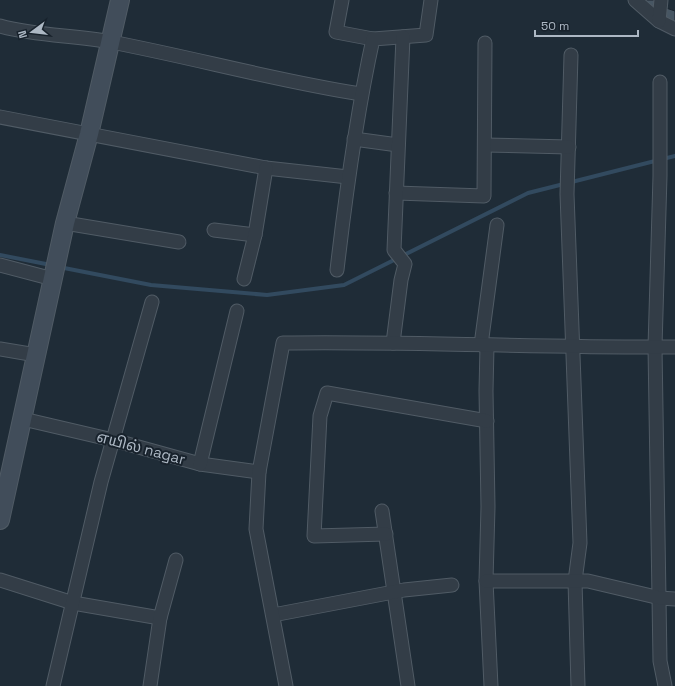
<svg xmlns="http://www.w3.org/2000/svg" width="675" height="686" viewBox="0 0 675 686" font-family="'Space Grotesk','Noto Sans Tamil',sans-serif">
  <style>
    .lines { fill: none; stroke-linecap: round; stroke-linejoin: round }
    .stream { stroke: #324a5f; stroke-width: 4 }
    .building { fill: #475663; stroke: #1a242e; filter: url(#shadow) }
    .street-casing { stroke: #505b65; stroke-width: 15 }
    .secondary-casing { stroke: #505b65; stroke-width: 20 }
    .street { stroke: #333d47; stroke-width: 13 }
    .secondary { stroke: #414d5a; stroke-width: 18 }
    .labels { text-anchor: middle; stroke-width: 4; stroke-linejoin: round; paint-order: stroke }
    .street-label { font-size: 15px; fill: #adb8c4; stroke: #18222c }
  </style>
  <defs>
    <filter id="shadow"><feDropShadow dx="3.5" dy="3.5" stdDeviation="0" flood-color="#0009"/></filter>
  </defs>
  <rect width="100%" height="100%" fill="#1f2c37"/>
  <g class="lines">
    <g class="stream">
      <polyline points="0,255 51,265"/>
      <polyline points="59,267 151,285 267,295 344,285 528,193 675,156"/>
    </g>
  </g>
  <g class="building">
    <polygon points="645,0 658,0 658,17 645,5"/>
    <polygon points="666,8 675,11 675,28 664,22"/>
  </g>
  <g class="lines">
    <defs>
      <g id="street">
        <polyline points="342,0 336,32 373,39"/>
        <polyline points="635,0 659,21 675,29"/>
        <polyline points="659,21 661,0"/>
        <path d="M 0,26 C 36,36 74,35 111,42 C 195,58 277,81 361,94"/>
        <polyline points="571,55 567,194 580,543 575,581 578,686"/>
        <polyline points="660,82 660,176 655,347 660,661 665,686"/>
        <polyline points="0,117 266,168 348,177"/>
        <polyline points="354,139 398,145"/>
        <polyline points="485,145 569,147"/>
        <polyline points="396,193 484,196 485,43"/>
        <polyline points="65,223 179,242"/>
        <polyline points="214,230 255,235"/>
        <polyline points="0,265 53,279"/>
        <path d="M 337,270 C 346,192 356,116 373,39 L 426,35 L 431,0"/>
        <polyline points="244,279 255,235 266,168"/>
        <polyline points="393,343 401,280 405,264 394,250 403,37"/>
        <polyline points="481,345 497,225"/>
        <polyline points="487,346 486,391 488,507 486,581 491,686"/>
        <polyline points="0,349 36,355"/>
        <polyline points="23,419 113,440 200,464 259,472"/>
        <polyline points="200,464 237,311"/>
        <polyline points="382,511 408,686"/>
        <polyline points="386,534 314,536 320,416 327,393 487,421"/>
        <polyline points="0,580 73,603 160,618"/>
        <polyline points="486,581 588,581 660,598 675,599"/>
        <polyline points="273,615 404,590 452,585"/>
        <polyline points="53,686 101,482 152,302"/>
        <polyline points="150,686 160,618 176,560"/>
        <path d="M 286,686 L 256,529 L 259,472 L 283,343 C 414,341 544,348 675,347"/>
      </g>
      <polyline id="secondary" points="0,520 65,223 89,134 120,0"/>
    </defs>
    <use href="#street" class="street-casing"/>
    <use href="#secondary" class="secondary-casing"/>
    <use href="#street" class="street"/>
    <use href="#secondary" class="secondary"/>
  </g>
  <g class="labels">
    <g class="street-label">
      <text transform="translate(141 448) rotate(15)" y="5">எயில் nagar</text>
    </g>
  </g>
  <g transform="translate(32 32) rotate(255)" stroke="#18222c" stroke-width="3" paint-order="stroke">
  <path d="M0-3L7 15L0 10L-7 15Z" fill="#adb8c4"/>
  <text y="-6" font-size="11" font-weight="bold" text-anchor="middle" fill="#adb8c4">N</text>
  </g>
  <path d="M535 30v6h103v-6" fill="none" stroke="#adb8c4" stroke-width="2"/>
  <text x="541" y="30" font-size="12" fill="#adb8c4" stroke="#18222c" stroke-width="3" paint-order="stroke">50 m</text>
</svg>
